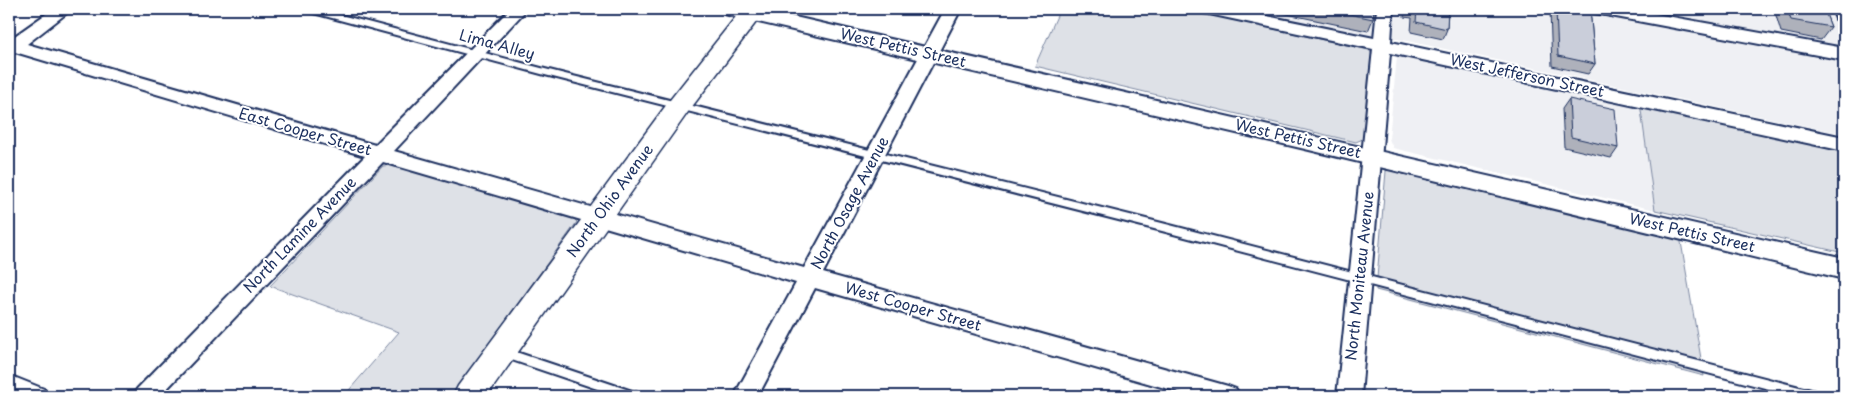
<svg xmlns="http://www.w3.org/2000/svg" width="1853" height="405" viewBox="0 0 1853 405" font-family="'Playpen Sans',sans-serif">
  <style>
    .built { fill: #eff0f4 }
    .green { fill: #dee1e7; stroke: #7c88a2 }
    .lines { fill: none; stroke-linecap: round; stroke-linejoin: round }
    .service-casing { stroke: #1b2f5e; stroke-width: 4 }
    .minor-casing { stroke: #1b2f5e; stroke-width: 4 }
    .tertiary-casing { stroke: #1b2f5e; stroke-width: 4 }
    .secondary-casing { stroke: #1b2f5e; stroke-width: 3 }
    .service { fill: #fff; fill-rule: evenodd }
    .minor { fill: #fff; fill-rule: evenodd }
    .tertiary { fill: #fff; fill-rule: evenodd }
    .secondary { fill: #fff; fill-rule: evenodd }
    .wall { fill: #aeb1bb; stroke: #1b2f5e }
    .building { fill: #caceda; stroke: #1b2f5e }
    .labels { text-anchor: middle; stroke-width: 4; stroke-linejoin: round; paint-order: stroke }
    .street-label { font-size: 15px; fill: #1b2f5e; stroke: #fff }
  </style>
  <rect width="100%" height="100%" fill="#fff"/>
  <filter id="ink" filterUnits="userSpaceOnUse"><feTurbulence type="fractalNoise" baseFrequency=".02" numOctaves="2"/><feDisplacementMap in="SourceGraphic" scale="10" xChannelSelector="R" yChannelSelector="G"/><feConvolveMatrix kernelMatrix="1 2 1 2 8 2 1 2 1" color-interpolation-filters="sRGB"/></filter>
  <g filter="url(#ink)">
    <g class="built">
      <polygon points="1235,9 1378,9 1376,34 1372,36"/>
      <polygon points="1396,9 1835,9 1844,37 1844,134 1393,38"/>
      <polygon points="1405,53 1640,103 1655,210 1393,148 1389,139 1397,56"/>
    </g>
    <g class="green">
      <polygon points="1060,9 1183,9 1369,50 1377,60 1367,137 1356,142 1035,66"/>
      <polygon points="1640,103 1844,146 1844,253 1655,210"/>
      <polygon points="394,165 572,217 577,222 451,396 344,396 399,332 270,286 383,166"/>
      <polygon points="1394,166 1680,236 1704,376 1376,290 1386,171"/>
    </g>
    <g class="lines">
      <defs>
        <g id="service">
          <polygon points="305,9 318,9 545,69 1162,223 1815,391 1819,392 1821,396 1796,396 1162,231 545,75 306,11"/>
          <polygon points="504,348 632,391 636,392 638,396 618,396 500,356 498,353 500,350"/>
        </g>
        <g id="minor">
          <polygon points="53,9 72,9 27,44 375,145 510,9 527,9 394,151 804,268 945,9 961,9 823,273 1228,386 1236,389 1240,396 1193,396 815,288 758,396 734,396 796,283 383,162 160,396 133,396 137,389 365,156 15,52 9,54 9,40"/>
          <polygon points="1201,9 1233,9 1374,38 1377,9 1393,9 1391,42 1844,137 1844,151 1390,53 1361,396 1337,396 1373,49 1209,14 1203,13"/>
          <polygon points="1592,9 1628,9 1844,48 1844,60 1600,14 1594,13"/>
          <polygon points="1832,9 1844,9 1844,25 1838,24"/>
          <polygon points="9,375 44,389 48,396 9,395"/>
        </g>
        <polygon id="tertiary" points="722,9 760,9 1844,258 1844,279 1305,149 732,16 725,14"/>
        <polygon id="secondary" points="742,9 766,9 688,112 487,396 453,396 458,386 670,100"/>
      </defs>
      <use href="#service" class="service-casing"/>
      <use href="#minor" class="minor-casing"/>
      <use href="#tertiary" class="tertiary-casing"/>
      <use href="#secondary" class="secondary-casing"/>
      <use href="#service" class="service"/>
      <use href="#minor" class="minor"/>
      <use href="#tertiary" class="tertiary"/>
      <use href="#secondary" class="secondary"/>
    </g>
    <g class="wall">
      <polygon points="1263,9 1374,9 1373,19 1368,31"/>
      <polygon points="1405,9 1448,9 1447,29 1443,39 1411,32 1412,18 1404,17"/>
      <polygon points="1551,9 1590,9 1595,64 1588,74 1552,66 1550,11"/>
      <polygon points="1774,9 1824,9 1831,27 1821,40 1781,32"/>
      <polygon points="1569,99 1618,148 1611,158 1564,147 1562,109"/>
    </g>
    <g class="building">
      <polygon points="1325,9 1374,9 1373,19"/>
      <polygon points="1417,9 1448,9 1447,29 1416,22"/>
      <polygon points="1556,9 1590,9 1595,64 1558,56"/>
      <polygon points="1787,9 1824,9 1831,27 1791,20"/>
      <polygon points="1569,99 1615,109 1618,148 1571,137"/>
    </g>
  </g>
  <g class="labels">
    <g class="street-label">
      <text transform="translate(497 45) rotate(15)" y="5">Lima Alley</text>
      <text transform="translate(903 48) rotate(13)" y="5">West Pettis Street</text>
      <text transform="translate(1527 76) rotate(12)" y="5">West Jefferson Street</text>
      <text transform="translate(305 132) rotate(16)" y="5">East Cooper Street</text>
      <text transform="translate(1298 139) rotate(13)" y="5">West Pettis Street</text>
      <text transform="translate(610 201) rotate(-54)" y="5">North Ohio Avenue</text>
      <text transform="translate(850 203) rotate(-62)" y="5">North Osage Avenue</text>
      <text transform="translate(1692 233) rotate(13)" y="5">West Pettis Street</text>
      <text transform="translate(300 235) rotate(-46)" y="5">North Lamine Avenue</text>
      <text transform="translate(1360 276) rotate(-84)" y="5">North Moniteau Avenue</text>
      <text transform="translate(913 307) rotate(16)" y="5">West Cooper Street</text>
    </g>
  </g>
  <rect width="1853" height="405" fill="none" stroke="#fff" stroke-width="30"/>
  <rect x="15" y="15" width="1823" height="375" fill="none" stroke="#1b2f5e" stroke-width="2" filter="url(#ink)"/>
</svg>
